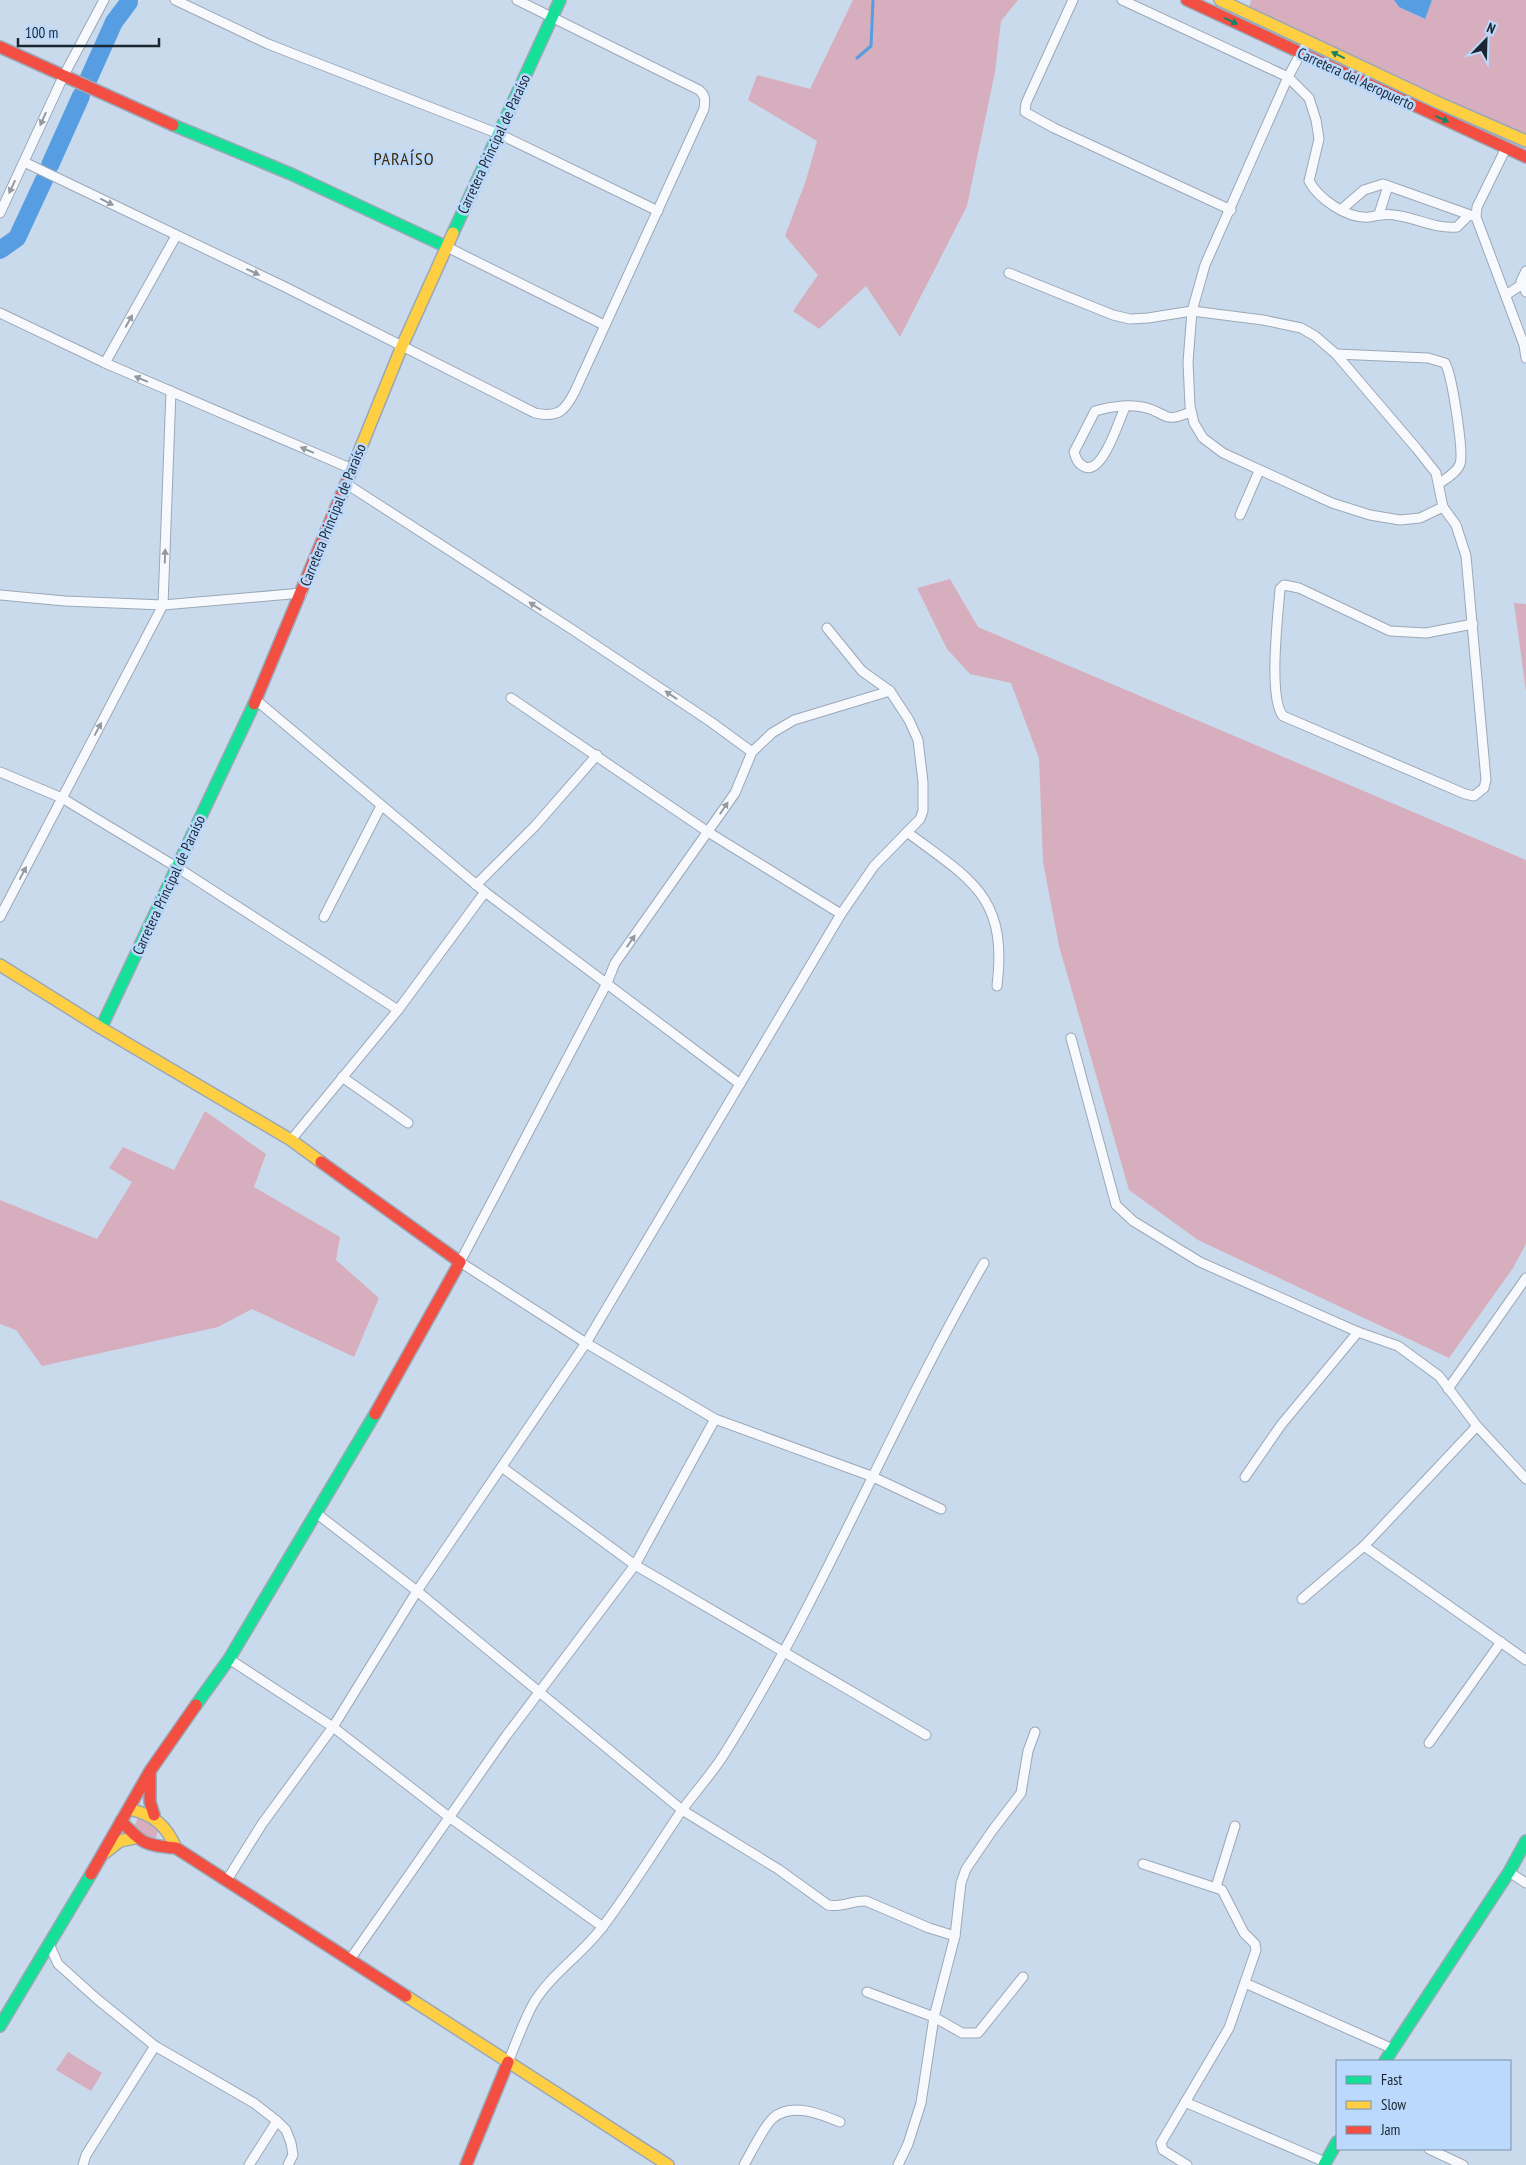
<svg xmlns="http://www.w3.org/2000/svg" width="1526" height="2165" viewBox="0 0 1526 2165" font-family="'PT Sans Narrow',sans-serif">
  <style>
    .green { fill: #d7aebd }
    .water { fill: #569de2 }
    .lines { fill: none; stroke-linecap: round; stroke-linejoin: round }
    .stream { stroke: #569de2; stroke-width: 3 }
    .river { stroke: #569de2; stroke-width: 18 }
    .street-casing { stroke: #9ba8b7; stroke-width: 11 }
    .fast-casing { stroke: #9ba8b7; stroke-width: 14 }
    .slow-casing { stroke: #9ba8b7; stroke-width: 14 }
    .jam-casing { stroke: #9ba8b7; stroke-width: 14 }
    .street { stroke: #f7f9fc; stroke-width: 9 }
    .fast { stroke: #16e098; stroke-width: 11 }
    .slow { stroke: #ffcf43; stroke-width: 11 }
    .jam { stroke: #f24e42; stroke-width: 11 }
    .oneway { fill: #188365 }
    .oneway2 { fill: #949aa1 }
    .labels { text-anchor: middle; stroke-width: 5; stroke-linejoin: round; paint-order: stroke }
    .street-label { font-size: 15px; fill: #1a2632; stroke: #bbd9fc }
    .quarter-label { font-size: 18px; letter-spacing: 1px; fill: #422a06; stroke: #bbd9fc }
  </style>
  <rect width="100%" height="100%" fill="#cadaed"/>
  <g class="green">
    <polygon points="853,0 1018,0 1001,21 995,72 967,206 900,337 866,286 819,329 793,311 818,275 785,236 806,180 817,141 748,100 757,75 810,89"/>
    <polygon points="1251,0 1394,0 1399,7 1424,19 1432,0 1526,0 1526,146 1248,13"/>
    <polygon points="950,579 978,627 1526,860 1526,1244 1513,1268 1449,1358 1198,1240 1129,1190 1059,946 1043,862 1039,758 1011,683 970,674 947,649 917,588"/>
    <polygon points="1514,603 1526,604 1526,692"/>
    <polygon points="205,1111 266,1154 254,1187 340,1237 336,1260 379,1298 354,1357 252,1309 218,1327 42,1366 16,1330 0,1324 0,1200 97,1239 132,1182 109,1168 123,1147 174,1170"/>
    <polygon points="144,1814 160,1827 155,1839 149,1841 134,1827 138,1818"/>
    <polygon points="68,2052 102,2073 91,2091 56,2070"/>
  </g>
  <polygon class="water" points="1394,0 1432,0 1425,19 1399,7"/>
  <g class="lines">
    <polyline class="stream" points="857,58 871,46 873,0"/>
    <g class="river">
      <polyline points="88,80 114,22 129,2"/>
      <polyline points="50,165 81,96"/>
      <polyline points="0,250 17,238 44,180"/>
    </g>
    <defs>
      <g id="street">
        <polyline points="175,0 268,44 499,134 658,211"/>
        <polyline points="1073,0 1026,103 1025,112 1054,128 1231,210"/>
        <path d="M 1122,0 L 1288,77 L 1309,98 L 1316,120 L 1319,139 L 1309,181 C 1319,199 1347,219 1369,217 C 1382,215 1386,213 1400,216 C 1419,219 1436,229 1457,227 L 1468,216"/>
        <polyline points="1303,49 1288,77 1205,265 1192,311 1188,362 1190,406 1194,423 1203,438 1223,453 1332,503 1370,515 1400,520 1420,518 1443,507"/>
        <polyline points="1506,148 1477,207 1476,217 1524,345 1526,358"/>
        <path d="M 24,162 L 283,286 L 535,413 C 558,418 565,411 575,391 L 704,109 C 705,100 706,96 699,90 L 517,0"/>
        <polyline points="1342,209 1364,190 1383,184 1473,216"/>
        <polyline points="0,213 63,77 104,0"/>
        <polyline points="1379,214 1388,186"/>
        <polyline points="447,247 604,325"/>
        <polyline points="1526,271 1521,281 1526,292"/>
        <path d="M 1009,273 L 1113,315 L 1130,319 L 1148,318 L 1192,311 L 1263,320 L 1301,328 L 1315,336 L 1336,354 L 1417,449 L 1436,473 L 1443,507 L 1456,525 L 1466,556 L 1486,780 L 1484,788 L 1474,796 L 1465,794 L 1283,716 C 1268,698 1278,615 1280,589 L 1284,585 L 1299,588 L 1390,631 L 1426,633 L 1473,624"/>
        <polyline points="1506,295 1521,285"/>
        <polyline points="0,313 105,363 352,469"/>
        <path d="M 1336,354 L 1428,358 L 1445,363 C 1452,374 1464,453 1460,464 C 1457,472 1447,478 1440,483"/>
        <polyline points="105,363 176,236"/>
        <path d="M 1125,407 C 1119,420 1103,474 1085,467 C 1078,464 1076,459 1074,452 L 1095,411 C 1111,406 1134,403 1150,409 C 1156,411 1162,415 1168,417 C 1176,419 1184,414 1191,412"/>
        <polyline points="345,483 573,630 711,722 752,752 735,793 615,963 607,983 460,1262 586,1343 715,1419 871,1476 941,1509"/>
        <polyline points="1240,515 1259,471"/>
        <polyline points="0,595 65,601 163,605 302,593"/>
        <polyline points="827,628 862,671 890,691 909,720 918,740 923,782 923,811 920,819 874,866 841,914"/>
        <polyline points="256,700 485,892 740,1084"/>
        <polyline points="752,752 772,733 794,720 890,691"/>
        <polyline points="0,772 62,798 178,868 398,1010"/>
        <path d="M 907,832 C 971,880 1008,896 997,986"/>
        <polyline points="476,885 535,826 597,755"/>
        <polyline points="0,917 163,605 171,391"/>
        <polyline points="324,917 381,806"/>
        <polyline points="1071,1038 1116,1205 1133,1221 1200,1262 1358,1332 1398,1346 1439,1376 1477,1426 1526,1479"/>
        <polyline points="342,1077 408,1123"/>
        <polyline points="291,1140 398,1010 485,892"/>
        <polyline points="1448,1389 1526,1278"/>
        <polyline points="503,1468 635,1565 926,1735"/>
        <polyline points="1245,1477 1281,1425 1358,1332"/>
        <path d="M 316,1513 L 417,1591 L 682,1810 L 778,1869 L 828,1905 C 841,1908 853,1900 866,1901 L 929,1928 L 955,1936"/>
        <polyline points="1364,1546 1526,1660"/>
        <polyline points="1302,1599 1364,1546 1477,1426"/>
        <polyline points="229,1659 333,1727 449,1817 603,1927"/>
        <polyline points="1429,1743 1501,1642"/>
        <polyline points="1143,1864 1222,1890 1244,1933 1255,1944 1256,1950 1229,2028 1161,2143 1163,2150 1187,2165"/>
        <polyline points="1509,1872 1526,1883"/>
        <polyline points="227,1880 262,1824 333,1727 417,1591 586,1343 841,914 708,832 511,698"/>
        <polyline points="1216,1887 1235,1826"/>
        <polyline points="50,1946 58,1964 97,1999 155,2046 254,2103 277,2121 286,2130 291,2143 293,2155 288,2165"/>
        <polyline points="351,1958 506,1736 635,1565 715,1419"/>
        <polyline points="1245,1983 1393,2049"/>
        <polyline points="867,1992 934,2017 962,2033 978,2033 1023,1977"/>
        <path d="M 508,2062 C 516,2043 523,2023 532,2006 C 549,1975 583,1954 604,1925 C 631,1889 655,1850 680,1813 C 694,1793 710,1776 723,1756 C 822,1599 891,1424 984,1263"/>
        <polyline points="1185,2102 1325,2162"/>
        <polyline points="1429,2149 1463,2165"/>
        <polyline points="83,2165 86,2155 155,2046"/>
        <polyline points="249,2165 277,2121"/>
        <path d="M 744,2165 C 751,2153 764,2126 773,2118 C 792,2102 820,2114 840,2122"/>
        <polyline points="898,2165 908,2144 921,2103 934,2017 955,1936 961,1883 966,1869 992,1831 1021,1793 1028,1751 1035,1732"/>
      </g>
      <g id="fast">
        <polyline points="173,125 291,174 447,247"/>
        <polyline points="453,233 560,0"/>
        <polyline points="101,1028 254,704"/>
        <polyline points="196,1705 229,1659 375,1414"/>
        <polyline points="0,2026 91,1874"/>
        <polyline points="1385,2061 1509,1872 1526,1841"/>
        <polyline points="1324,2165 1337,2142"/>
      </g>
      <g id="slow">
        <polyline points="1220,0 1439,103 1526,141"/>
        <polyline points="357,457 402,346 453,233"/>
        <polyline points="0,965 101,1028 291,1140 321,1162"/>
        <path d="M 129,1809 C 154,1815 166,1825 176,1848"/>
        <polyline points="106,1852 120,1841 135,1838"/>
        <polyline points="406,1996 668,2165"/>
      </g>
      <g id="jam">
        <polyline points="1187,0 1526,157"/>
        <polyline points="0,47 173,125"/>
        <polyline points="254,704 357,457"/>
        <polyline points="321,1162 460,1262 375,1414"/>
        <polyline points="150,1774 150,1802 154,1815"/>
        <path d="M 121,1821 C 143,1844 144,1845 176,1848 L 406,1996"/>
        <polyline points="91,1874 150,1771 196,1705"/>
        <polyline points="466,2165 508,2062"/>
      </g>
    </defs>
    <use href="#street" class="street-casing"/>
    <use href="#fast" class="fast-casing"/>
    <use href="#slow" class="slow-casing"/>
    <use href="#jam" class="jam-casing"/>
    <use href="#street" class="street"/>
    <use href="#fast" class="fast"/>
    <use href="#slow" class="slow"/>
    <use href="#jam" class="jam"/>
  </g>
  <defs><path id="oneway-solid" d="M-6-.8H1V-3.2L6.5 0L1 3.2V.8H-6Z" transform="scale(1.25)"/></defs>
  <g class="oneway">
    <use href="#oneway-solid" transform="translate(1231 21) rotate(25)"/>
    <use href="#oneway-solid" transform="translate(1338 55) rotate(-154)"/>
    <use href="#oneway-solid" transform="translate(1442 119) rotate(24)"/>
  </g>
  <g class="oneway2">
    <use href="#oneway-solid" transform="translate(43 119) rotate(114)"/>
    <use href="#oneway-solid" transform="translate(12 187) rotate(115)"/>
    <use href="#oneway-solid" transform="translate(107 202) rotate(26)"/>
    <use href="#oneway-solid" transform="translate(253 272) rotate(25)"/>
    <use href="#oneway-solid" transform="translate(129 321) rotate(-61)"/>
    <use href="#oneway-solid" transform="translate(141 379) rotate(-157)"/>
    <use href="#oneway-solid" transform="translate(307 450) rotate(-157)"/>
    <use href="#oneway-solid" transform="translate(165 556) rotate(-88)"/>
    <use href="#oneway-solid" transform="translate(535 606) rotate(-147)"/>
    <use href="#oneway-solid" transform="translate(671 695) rotate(-146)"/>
    <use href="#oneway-solid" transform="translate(98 729) rotate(-62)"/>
    <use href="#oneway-solid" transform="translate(724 808) rotate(-56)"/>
    <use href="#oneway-solid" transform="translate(23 873) rotate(-62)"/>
    <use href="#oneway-solid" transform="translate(631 941) rotate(-55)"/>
  </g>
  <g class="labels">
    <g class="street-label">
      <text transform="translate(1356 79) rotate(25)" y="5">Carretera del Aeropuerto</text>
      <text transform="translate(494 144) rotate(-65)" y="5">Carretera Principal de Paraíso</text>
      <text transform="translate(333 515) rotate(-68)" y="5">Carretera Principal de Paraíso</text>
      <text transform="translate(169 885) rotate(-65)" y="5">Carretera Principal de Paraíso</text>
    </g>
    <g class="quarter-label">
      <text x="404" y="165">PARAÍSO</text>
    </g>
  </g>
  <rect x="1336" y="2060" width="175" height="90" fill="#bbd9fc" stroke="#7b91ab"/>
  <rect x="1346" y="2076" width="25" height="8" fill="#16e098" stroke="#7b91ab"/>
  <text x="1381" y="2085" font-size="15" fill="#1a2632">Fast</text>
  <rect x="1346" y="2101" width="25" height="8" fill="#ffcf43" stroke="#7b91ab"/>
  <text x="1381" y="2110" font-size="15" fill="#1a2632">Slow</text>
  <rect x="1346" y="2126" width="25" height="8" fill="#f24e42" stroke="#7b91ab"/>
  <text x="1381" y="2135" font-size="15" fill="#1a2632">Jam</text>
  <g transform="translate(1486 40) rotate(23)" stroke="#bbd9fc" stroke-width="4" paint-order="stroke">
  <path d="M0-4L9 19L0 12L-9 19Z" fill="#1a2632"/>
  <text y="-8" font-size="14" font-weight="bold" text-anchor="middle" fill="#1a2632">N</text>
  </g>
  <path d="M18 38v8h141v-8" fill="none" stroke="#1a2632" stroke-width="2.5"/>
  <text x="25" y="38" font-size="15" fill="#1a2632" stroke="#bbd9fc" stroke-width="4" paint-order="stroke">100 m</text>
</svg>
